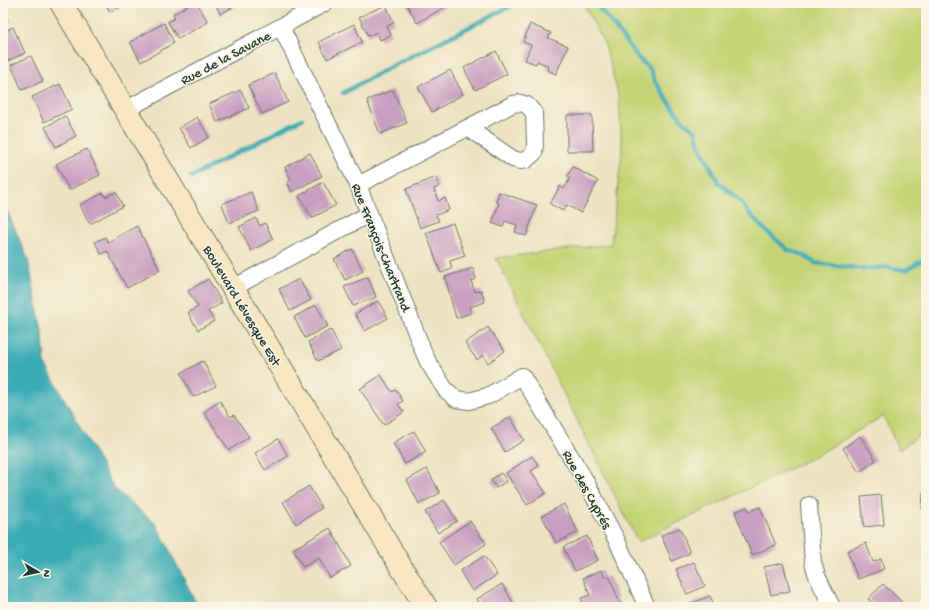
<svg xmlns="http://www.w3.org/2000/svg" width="929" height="610" viewBox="0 0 929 610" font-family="'Gochi Hand',sans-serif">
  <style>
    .green { fill: #c4d375; stroke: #728854 }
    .water { fill: #3bacb5; stroke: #2d7474 }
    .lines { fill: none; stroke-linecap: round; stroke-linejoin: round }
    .stream { stroke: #3bacb5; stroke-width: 4.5 }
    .building { fill: #c99fc1 }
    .street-casing { stroke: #677765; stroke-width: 18 }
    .secondary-casing { stroke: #677765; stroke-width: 24 }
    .street { stroke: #fff; stroke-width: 16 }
    .secondary { stroke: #f9e7c3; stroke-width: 22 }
    .labels { text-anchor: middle; stroke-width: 3; stroke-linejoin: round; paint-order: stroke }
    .street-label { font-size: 14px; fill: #1f3d34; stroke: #fcf5e5 }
  </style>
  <rect width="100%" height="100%" fill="#fcf5e5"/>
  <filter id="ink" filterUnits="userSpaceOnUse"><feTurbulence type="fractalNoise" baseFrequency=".025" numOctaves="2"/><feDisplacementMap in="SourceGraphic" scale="8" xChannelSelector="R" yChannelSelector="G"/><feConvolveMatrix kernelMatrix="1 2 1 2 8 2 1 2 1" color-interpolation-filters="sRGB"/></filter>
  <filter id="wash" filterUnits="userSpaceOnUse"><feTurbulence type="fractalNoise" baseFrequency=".012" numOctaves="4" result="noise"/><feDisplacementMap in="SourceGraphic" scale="16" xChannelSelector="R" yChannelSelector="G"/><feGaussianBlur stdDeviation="0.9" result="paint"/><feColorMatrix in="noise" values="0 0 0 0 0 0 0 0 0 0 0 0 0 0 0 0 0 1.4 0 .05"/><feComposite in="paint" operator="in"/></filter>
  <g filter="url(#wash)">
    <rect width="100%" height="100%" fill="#ede2c1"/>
    <polygon class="green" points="583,3 926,3 926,430 899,450 883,416 814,457 638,542 496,258 611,244 622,151 619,98 605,45"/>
    <polygon class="water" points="3,202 28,259 43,336 45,364 114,488 157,525 198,607 3,607"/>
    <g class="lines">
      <g class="stream">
        <polyline points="594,3 608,18 639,59 650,69 655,81 673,108 684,122 696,131 698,142 718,182 741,202 748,212 763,228 788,250 801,254 815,263 863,269 887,267 906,270 926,258"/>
        <polyline points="343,93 394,65 517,3"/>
        <polyline points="191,177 302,119"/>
      </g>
    </g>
    <g id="blocks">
      <g class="building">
        <polygon points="105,3 128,3 110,12"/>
        <polygon points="192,3 197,3 208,22 178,39 168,22 175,18 173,14"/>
        <polygon points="215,3 241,3 220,14"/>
        <polygon points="406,3 442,3 445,7 417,23"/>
        <polygon points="386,5 394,23 387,26 391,35 380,40 377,32 368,36 359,17"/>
        <polygon points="3,9 8,21 3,23"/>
        <polygon points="164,23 174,43 141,62 130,42"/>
        <polygon points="354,24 362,42 327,59 319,42"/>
        <polygon points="530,24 551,33 548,38 568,46 556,74 547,70 548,66 537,61 536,64 525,60 531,45 523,42"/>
        <polygon points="13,27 25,53 3,63 3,32"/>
        <polygon points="496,51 507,74 475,90 464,68"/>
        <polygon points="31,56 43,81 22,90 11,65"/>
        <polygon points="450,70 463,94 432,112 418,87"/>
        <polygon points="275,73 288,102 262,114 248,85"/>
        <polygon points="60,84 72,109 44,122 32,97"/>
        <polygon points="241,90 249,108 217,122 209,104"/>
        <polygon points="393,90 407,123 380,134 367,100"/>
        <polygon points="567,115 592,115 593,151 567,151"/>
        <polygon points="65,116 76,136 56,147 45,127"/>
        <polygon points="197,117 209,137 191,148 179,128"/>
        <polygon points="87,149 100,175 69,190 56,164"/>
        <polygon points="310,153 322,176 292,192 287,182 291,180 285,167"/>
        <polygon points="573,167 598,181 581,213 567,205 563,211 550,204 560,186 564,189 570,178 567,176"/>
        <polygon points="436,177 439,187 434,189 438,201 445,198 449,210 436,215 439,221 420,228 406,189"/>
        <polygon points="323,182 336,205 312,218 299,196"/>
        <polygon points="116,192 123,206 90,224 80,205 103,193 105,197"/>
        <polygon points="251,192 259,211 229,223 222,204"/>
        <polygon points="499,192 537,205 526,236 515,232 517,225 505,221 503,227 492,223 499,203 496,202"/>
        <polygon points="256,218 260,226 265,223 273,239 251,251 239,227"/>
        <polygon points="453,223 465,256 450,261 452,269 441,273 426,233"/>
        <polygon points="137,226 160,270 127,288 107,251 101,254 95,242 105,237 108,242"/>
        <polygon points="352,249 363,271 345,280 334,259"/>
        <polygon points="473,268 476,279 471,281 475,292 481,290 485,302 469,307 471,313 456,318 445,277"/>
        <polygon points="368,277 376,297 353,306 344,287"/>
        <polygon points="208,279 222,303 208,311 214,321 198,330 188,313 198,307 188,291"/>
        <polygon points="299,279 311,300 290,311 279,289"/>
        <polygon points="378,301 388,318 365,331 355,314"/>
        <polygon points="316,305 328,326 305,338 294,317"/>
        <polygon points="488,327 505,351 488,363 483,355 477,360 465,343"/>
        <polygon points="331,330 341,350 318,361 308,342"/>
        <polygon points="203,361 216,386 193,397 181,373"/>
        <polygon points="381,375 392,392 396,390 403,401 398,404 404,412 384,425 360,389"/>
        <polygon points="220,401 230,417 234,415 249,437 229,450 204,412"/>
        <polygon points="510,417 524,440 505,452 491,428"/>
        <polygon points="414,431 426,452 405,464 393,443"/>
        <polygon points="860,436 876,460 859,472 843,448"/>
        <polygon points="278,439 288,456 265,470 255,453"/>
        <polygon points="532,456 539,466 531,471 546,493 527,505 506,473"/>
        <polygon points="427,469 440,493 419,504 407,480"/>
        <polygon points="501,473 507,481 496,488 491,480"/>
        <polygon points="309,486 322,508 296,524 283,502"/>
        <polygon points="923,493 926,493 926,509 922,509"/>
        <polygon points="881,495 884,525 864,527 861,497"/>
        <polygon points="444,500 457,521 438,533 425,512"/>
        <polygon points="564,504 578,532 556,543 542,516"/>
        <polygon points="747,507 749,511 760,507 776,545 752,555 735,512"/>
        <polygon points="470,521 486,544 454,565 439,542"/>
        <polygon points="330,528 351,566 330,578 319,558 303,567 293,549"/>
        <polygon points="680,528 690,553 672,561 661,535"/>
        <polygon points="587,536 598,560 575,571 563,547"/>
        <polygon points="866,543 873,562 881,559 884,569 858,579 847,551"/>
        <polygon points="484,556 497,575 472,591 460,571"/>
        <polygon points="694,562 705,586 687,594 676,569"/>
        <polygon points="783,563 790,591 771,595 764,567"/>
        <polygon points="601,570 605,578 609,576 621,606 585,607 581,598 590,595 583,578"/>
        <polygon points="502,584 514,604 509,607 482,607 477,599"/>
        <polygon points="883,584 905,605 903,607 877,607 868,599"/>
        <polygon points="710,596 715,607 691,607 690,604"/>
      </g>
    </g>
  </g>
  <g filter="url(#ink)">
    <use href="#blocks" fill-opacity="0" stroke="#677765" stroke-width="1"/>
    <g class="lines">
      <defs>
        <g id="street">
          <polyline points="281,27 358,185 424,353 428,362 445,389 456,399 469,401 488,396 522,376 585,480 617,541 647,607"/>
          <polyline points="125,110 325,3"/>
          <polyline points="358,185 513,104 520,103 527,105 534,113 535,144 534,153 526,160 520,161 513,159 468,128"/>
          <polyline points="233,288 369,214"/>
          <polyline points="809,505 813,563 817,576 832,607"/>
        </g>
        <polyline id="secondary" points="61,3 401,567 426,607"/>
      </defs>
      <use href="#street" class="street-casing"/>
      <use href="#secondary" class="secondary-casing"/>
      <use href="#street" class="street"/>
      <use href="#secondary" class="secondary"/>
    </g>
  </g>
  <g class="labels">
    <g class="street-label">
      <text transform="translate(225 57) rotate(-28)" y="5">Rue de la Savane</text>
      <text transform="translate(382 247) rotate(68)" y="5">Rue François-Chartrand</text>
      <text transform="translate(243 305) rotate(59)" y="5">Boulevard Lévesque Est</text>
      <text transform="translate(588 489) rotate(61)" y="5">Rue des Cyprés</text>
    </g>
  </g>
  <rect width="929" height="610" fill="none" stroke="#fcf5e5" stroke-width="16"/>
  <g transform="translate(38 572) rotate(99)" stroke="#fcf5e5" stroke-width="3" paint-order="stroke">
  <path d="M0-3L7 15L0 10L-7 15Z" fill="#1f3d34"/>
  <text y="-6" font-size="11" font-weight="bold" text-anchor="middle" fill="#1f3d34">N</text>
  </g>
</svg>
